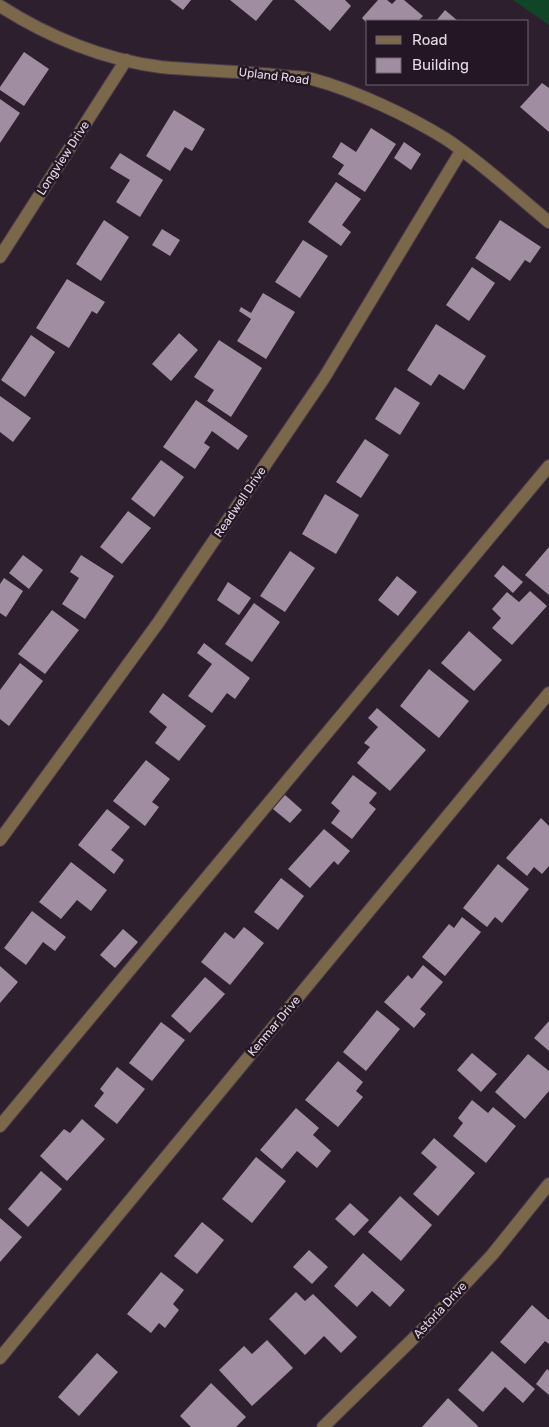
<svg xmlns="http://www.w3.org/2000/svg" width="549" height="1427" viewBox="0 0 549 1427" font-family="Rubik,sans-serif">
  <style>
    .green { fill: #114528 }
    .building { fill: #a08da1 }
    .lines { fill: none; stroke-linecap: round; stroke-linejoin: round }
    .minor-casing { stroke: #4b3d4c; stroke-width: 14 }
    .minor { stroke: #7b6749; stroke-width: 12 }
    .labels { text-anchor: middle; stroke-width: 5; stroke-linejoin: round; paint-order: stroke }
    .street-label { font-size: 12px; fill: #e4dae5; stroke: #241625 }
  </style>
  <rect width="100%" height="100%" fill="#2e1f2f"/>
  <polygon class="green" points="513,0 549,0 549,25"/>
  <g class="building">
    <polygon points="170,0 191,0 183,10"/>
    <polygon points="230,0 273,0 256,21"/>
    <polygon points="294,0 345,0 351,6 330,31"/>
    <polygon points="378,0 387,0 392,4 396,0 404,0 423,16 418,21 368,21 368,24 362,18"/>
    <polygon points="445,10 458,21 436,21"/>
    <polygon points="24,52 49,69 24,106 0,90 0,87"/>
    <polygon points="542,83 549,88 549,132 520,107"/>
    <polygon points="0,99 20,113 0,143"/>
    <polygon points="174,110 205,129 192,151 185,147 170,171 146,156"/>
    <polygon points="371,128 396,144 365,192 338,174 344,165 332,157 341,142 356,152"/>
    <polygon points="404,142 421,154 411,170 394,158"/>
    <polygon points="120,153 163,180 140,217 116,202 130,180 110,168"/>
    <polygon points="336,182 361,199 342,225 351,232 341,246 308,222"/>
    <polygon points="104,220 129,237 101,281 76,264"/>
    <polygon points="500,220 541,247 530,263 525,260 510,281 475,258"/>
    <polygon points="162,229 180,240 170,256 152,245"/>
    <polygon points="303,240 328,256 300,298 275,282"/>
    <polygon points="472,267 495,283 469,321 446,305"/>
    <polygon points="67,279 105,302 97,314 92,311 69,348 36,328"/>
    <polygon points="263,293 295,312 266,359 237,341 251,319 239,311 241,307 251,313"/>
    <polygon points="436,324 486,356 464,390 439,374 431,386 407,370"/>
    <polygon points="179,333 198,350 171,381 152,364"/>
    <polygon points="31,335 55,352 25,397 1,380"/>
    <polygon points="219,340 262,368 231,417 207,401 214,390 194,377"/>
    <polygon points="395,387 420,403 400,435 375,419"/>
    <polygon points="0,396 31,418 13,442 0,432"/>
    <polygon points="196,400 248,436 238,450 212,431 204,443 210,447 195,469 163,447"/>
    <polygon points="365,439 389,455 361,498 336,482"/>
    <polygon points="161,460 184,477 154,517 131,499"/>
    <polygon points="325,494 359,515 336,554 302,534"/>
    <polygon points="128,511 151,528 122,564 100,547"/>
    <polygon points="549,547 549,595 525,575"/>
    <polygon points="290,551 315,568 285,612 260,596"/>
    <polygon points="23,555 43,570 29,589 9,573"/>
    <polygon points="81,555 114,576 85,619 62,604 79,578 70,572"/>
    <polygon points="503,565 523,582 513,593 494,576"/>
    <polygon points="397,576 417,592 398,616 378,600"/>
    <polygon points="4,578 23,591 6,617 0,613 0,584"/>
    <polygon points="228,582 251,598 239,615 217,600"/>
    <polygon points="530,591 547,606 512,645 492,628 501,618 492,609 507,592 519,602"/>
    <polygon points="254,603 280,622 252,662 225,644"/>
    <polygon points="52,610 79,630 45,674 18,654"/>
    <polygon points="469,631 502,660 474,691 441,663"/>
    <polygon points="204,643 250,678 235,699 227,693 212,713 188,696 212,664 197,653"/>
    <polygon points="20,663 43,681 9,726 0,719 0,690"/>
    <polygon points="429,669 469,701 439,738 400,706"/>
    <polygon points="163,693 206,726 179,761 155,743 167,727 149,712"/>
    <polygon points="377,708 426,750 390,791 357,763 370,747 364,743 378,727 368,718"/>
    <polygon points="146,760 170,779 152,802 159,807 145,826 113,801"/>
    <polygon points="353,775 377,793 369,803 376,809 352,839 331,823 340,811 331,803"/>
    <polygon points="285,795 302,810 290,823 273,809"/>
    <polygon points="107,809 130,827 111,850 124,860 114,874 78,845"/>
    <polygon points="541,818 549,826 549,866 542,874 534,867 527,876 506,858"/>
    <polygon points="324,829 350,851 338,865 334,861 310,888 288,869"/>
    <polygon points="71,862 107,890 91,911 77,900 61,919 39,902"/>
    <polygon points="498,864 529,889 502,923 495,917 487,927 463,908"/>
    <polygon points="281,878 304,896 278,930 254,912"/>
    <polygon points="32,911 66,937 55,951 43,942 26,965 4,948"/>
    <polygon points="462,917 481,932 445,976 422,957 449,924 454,928"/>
    <polygon points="244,927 264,943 230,985 201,962 225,932 234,939"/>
    <polygon points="123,929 138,942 115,968 100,955"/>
    <polygon points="423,965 443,982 420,1009 426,1014 414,1028 384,1002 408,975 412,979"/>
    <polygon points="0,966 18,982 0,1003"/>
    <polygon points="205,977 225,994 190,1033 171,1016"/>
    <polygon points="377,1010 400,1029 366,1071 343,1052"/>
    <polygon points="549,1021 549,1051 534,1038"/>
    <polygon points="161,1022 185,1040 152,1081 129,1063"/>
    <polygon points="472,1053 497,1074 481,1092 457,1070"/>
    <polygon points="528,1054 549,1071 549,1091 525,1119 495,1092"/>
    <polygon points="338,1061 363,1082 356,1091 363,1097 338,1127 305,1100"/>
    <polygon points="117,1067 145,1089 117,1124 94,1106 104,1093 100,1089"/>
    <polygon points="472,1100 488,1113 493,1107 516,1126 486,1163 453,1136 463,1123 458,1118"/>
    <polygon points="296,1108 319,1128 313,1135 331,1151 317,1168 297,1151 282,1169 260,1150"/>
    <polygon points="82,1119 105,1139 67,1181 40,1156 64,1129 70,1133"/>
    <polygon points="434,1138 475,1173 438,1216 413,1194 437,1167 421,1153"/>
    <polygon points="256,1157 286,1181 252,1223 222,1199"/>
    <polygon points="41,1171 62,1189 28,1227 8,1209"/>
    <polygon points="400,1196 432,1225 401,1261 368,1232"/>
    <polygon points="350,1203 369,1220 354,1236 335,1219"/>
    <polygon points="0,1218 22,1237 0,1262"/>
    <polygon points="202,1222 224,1240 197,1274 174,1256"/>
    <polygon points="309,1250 328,1267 312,1284 293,1267"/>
    <polygon points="363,1253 405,1290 390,1307 372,1291 357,1307 334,1286"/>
    <polygon points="161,1272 184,1290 173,1304 179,1310 165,1328 159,1323 151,1333 127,1314"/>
    <polygon points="296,1292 305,1301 313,1294 357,1337 341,1353 324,1336 305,1355 269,1319"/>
    <polygon points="532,1305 549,1320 549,1344 545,1341 525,1364 500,1342"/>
    <polygon points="267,1340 293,1368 252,1406 219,1370 244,1346 252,1354"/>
    <polygon points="492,1351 535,1389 523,1403 505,1387 483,1412 458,1390"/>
    <polygon points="97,1353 118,1372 79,1416 58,1397"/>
    <polygon points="547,1369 549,1371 549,1395 536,1384"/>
    <polygon points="211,1383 246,1417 236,1427 191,1427 180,1416"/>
    <polygon points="448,1398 478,1426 477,1427 422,1427"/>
  </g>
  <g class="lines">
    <defs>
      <g id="minor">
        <path d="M 0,6 C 48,37 105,60 161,67 C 201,71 242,71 282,76 C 291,77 302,77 312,79 C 356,91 407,115 446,139 C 482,163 515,194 549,222"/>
        <polyline points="0,257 126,60"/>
        <polyline points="0,840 158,623 324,378 461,151"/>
        <polyline points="0,1126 549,466"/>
        <polyline points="0,1358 549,693"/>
        <polyline points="323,1427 424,1328 492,1255 549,1184"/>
      </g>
    </defs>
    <use href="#minor" class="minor-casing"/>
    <use href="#minor" class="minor"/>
  </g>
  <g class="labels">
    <g class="street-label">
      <text transform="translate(274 76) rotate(7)" y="4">Upland Road</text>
      <text transform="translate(63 158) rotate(-57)" y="4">Longview Drive</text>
      <text transform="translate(240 502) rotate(-56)" y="4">Readwell Drive</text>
      <text transform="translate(274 1026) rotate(-50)" y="4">Kenmar Drive</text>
      <text transform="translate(440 1310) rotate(-47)" y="4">Astoria Drive</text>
    </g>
  </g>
  <rect x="366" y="20" width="162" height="65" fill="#241625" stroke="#716472"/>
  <rect x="376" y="36" width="25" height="8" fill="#7b6749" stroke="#716472"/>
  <text x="412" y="45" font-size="15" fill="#e4dae5">Road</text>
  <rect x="376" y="58" width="25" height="15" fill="#a08da1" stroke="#716472"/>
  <text x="412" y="70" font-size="15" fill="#e4dae5">Building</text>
</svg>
